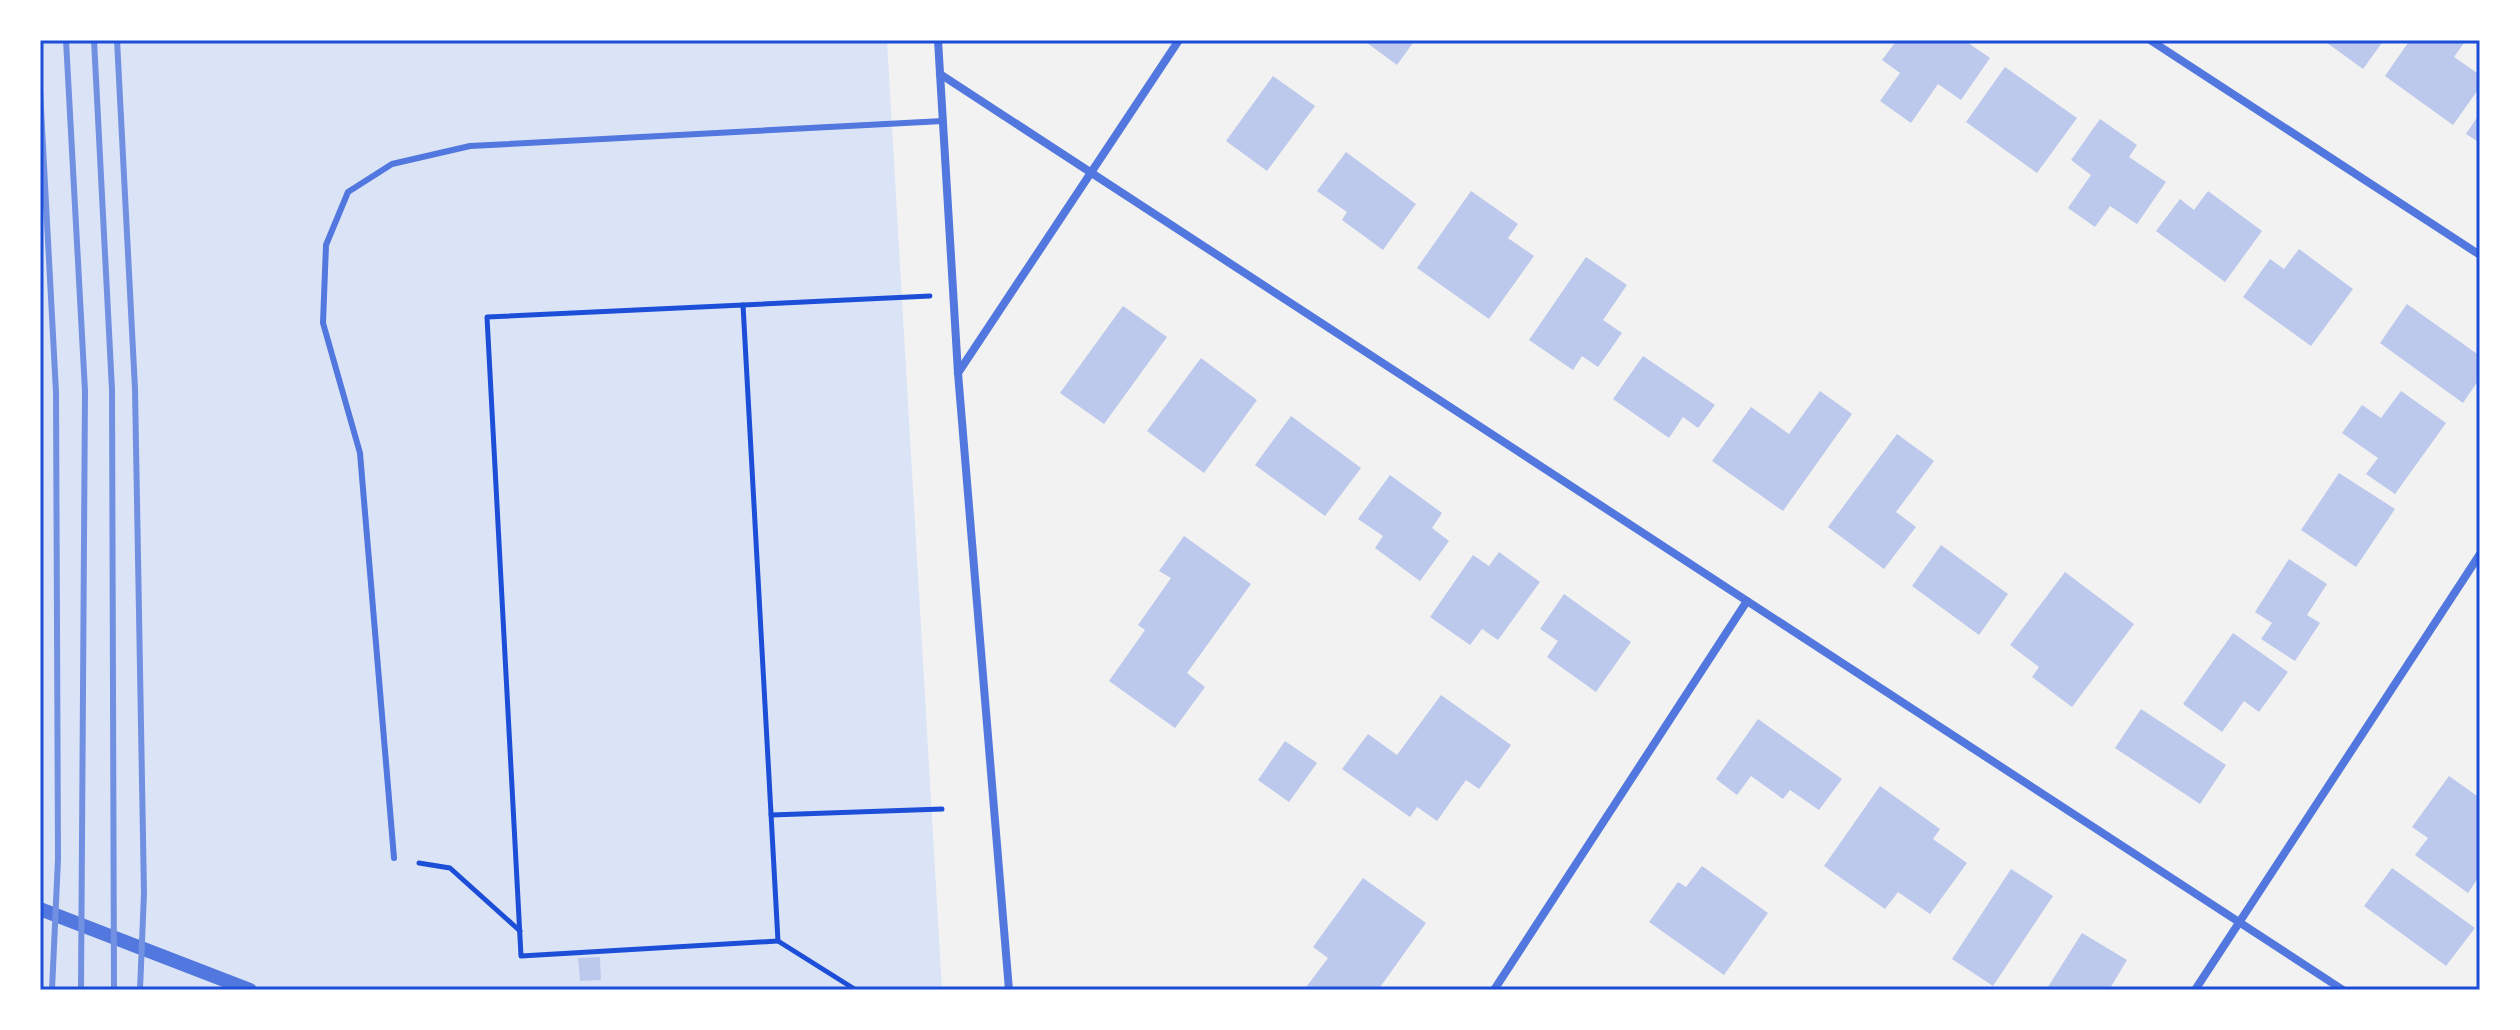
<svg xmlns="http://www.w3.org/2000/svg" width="2520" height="1030" viewBox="0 0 2520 1030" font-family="'Noto Sans',sans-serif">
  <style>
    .green { fill: #dbe4f7 }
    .building { fill: #bdc9ec }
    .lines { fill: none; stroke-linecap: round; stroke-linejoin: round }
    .path { stroke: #1d4ed8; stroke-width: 5 }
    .service { stroke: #5277de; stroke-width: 6 }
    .minor { stroke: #5277de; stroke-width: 8 }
    .tertiary { stroke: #5277de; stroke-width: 14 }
    .rail { stroke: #7290e2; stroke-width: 6 }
    .neatline { fill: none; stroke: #1d4ed8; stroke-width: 3 }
  </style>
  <rect width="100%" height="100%" fill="#f2f2f2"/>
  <polygon class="green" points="40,40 887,40 942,990 40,990"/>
  <g class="building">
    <polygon points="1363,40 1415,40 1397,65"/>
    <polygon points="1897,40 1964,40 1990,58 1961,100 1938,84 1911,123 1880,101 1900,73 1882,60"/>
    <polygon points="2323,40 2384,40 2363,69"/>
    <polygon points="2410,40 2460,40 2464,43 2454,57 2480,75 2480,87 2453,125 2385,76"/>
    <polygon points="2005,67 2077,118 2037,173 1966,122"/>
    <polygon points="1273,76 1315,106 1267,171 1226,141"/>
    <polygon points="2480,113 2480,143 2466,134"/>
    <polygon points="2100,119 2137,145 2129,157 2166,182 2137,224 2110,206 2095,227 2068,208 2091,175 2071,160"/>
    <polygon points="1346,152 1416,204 1383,250 1342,220 1347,212 1317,191"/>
    <polygon points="1471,191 1518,224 1508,238 1534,256 1489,319 1417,268"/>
    <polygon points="2208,191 2262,231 2225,282 2156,231 2180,199 2194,210"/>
    <polygon points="2299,249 2353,289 2311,346 2243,297 2270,259 2284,269"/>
    <polygon points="1586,257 1627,285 1603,320 1622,333 1598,367 1582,356 1573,370 1529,340"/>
    <polygon points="2407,304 2480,356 2480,378 2463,403 2380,343"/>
    <polygon points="1123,306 1167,337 1104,424 1060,393"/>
    <polygon points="1643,356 1715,405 1698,428 1683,417 1669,438 1613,399"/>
    <polygon points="1201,358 1257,400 1204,473 1147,431"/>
    <polygon points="1820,391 1852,414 1783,511 1712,461 1751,407 1789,434"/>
    <polygon points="2401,391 2446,423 2395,494 2366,474 2378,458 2342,433 2362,405 2381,418"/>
    <polygon points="1291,416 1361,468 1325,516 1255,465"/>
    <polygon points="1897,434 1934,461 1896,512 1916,527 1884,569 1828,527"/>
    <polygon points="2339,473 2395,509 2356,567 2301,530"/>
    <polygon points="1390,475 1442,513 1432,528 1449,541 1420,581 1375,548 1383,536 1358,519"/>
    <polygon points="1184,536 1251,584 1187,673 1205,687 1175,728 1109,681 1145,630 1138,625 1171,578 1159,571"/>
    <polygon points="1941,545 2008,594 1979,635 1912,586"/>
    <polygon points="1499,552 1540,582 1498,640 1482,629 1470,645 1430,617 1473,555 1489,566"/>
    <polygon points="2289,559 2327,584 2307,615 2320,623 2295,661 2261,639 2272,623 2255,612"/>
    <polygon points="2065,572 2134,624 2072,707 2032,677 2039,667 2010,645"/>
    <polygon points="1564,594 1631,642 1596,692 1547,657 1558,641 1540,629"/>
    <polygon points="2233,633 2288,672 2259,712 2244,701 2222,732 2183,704"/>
    <polygon points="1441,695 1511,745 1479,789 1466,780 1437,821 1417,807 1410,817 1342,769 1368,734 1397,755"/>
    <polygon points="2141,709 2226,765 2200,804 2115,748"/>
    <polygon points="1758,719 1842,779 1819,810 1790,790 1783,799 1751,776 1737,795 1716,779"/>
    <polygon points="1285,741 1317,763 1289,802 1258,780"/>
    <polygon points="2449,776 2480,798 2480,875 2468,893 2415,855 2428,838 2412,827"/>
    <polygon points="1880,786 1940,829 1933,839 1967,863 1930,914 1898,892 1885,909 1824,866"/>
    <polygon points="1702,866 1768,913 1724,975 1649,922 1678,882 1686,887"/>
    <polygon points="2392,868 2475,928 2446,966 2364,906"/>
    <polygon points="2011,869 2053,896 1993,986 1952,959"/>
    <polygon points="1363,878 1426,923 1378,990 1304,990 1328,958 1313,947"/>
    <polygon points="2082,933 2127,960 2109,990 2046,990"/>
    <polygon points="600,957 601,980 580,981 578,958"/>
  </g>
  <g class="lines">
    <g class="path">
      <polygon points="743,305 778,941 521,956 487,317"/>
      <polyline points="743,305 930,296"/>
      <polyline points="771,815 942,809"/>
      <polyline points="419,863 450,868 520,931"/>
      <polyline points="778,941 856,990"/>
    </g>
    <polyline class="service" points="394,858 360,453 323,323 326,245 348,192 392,164 470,146 943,121"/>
    <g class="minor">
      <polyline points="938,40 958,373 1009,990"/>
      <polyline points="2150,40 2480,255"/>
      <polyline points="940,74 2343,990"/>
      <polyline points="958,373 1179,40"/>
      <polyline points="1494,990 1747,601"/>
      <polyline points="2195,990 2480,554"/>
    </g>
    <polyline class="tertiary" points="40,909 250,990"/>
    <g class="rail">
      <polyline points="66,40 85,391 81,990"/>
      <polyline points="94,40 112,390 114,990"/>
      <polyline points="117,40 135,389 144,893 140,990"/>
      <polyline points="40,90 56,392 58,859 52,990"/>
    </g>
  </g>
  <rect width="2520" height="1030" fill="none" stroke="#ffffff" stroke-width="84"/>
  <rect x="42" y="42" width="2436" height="946" class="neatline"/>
</svg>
